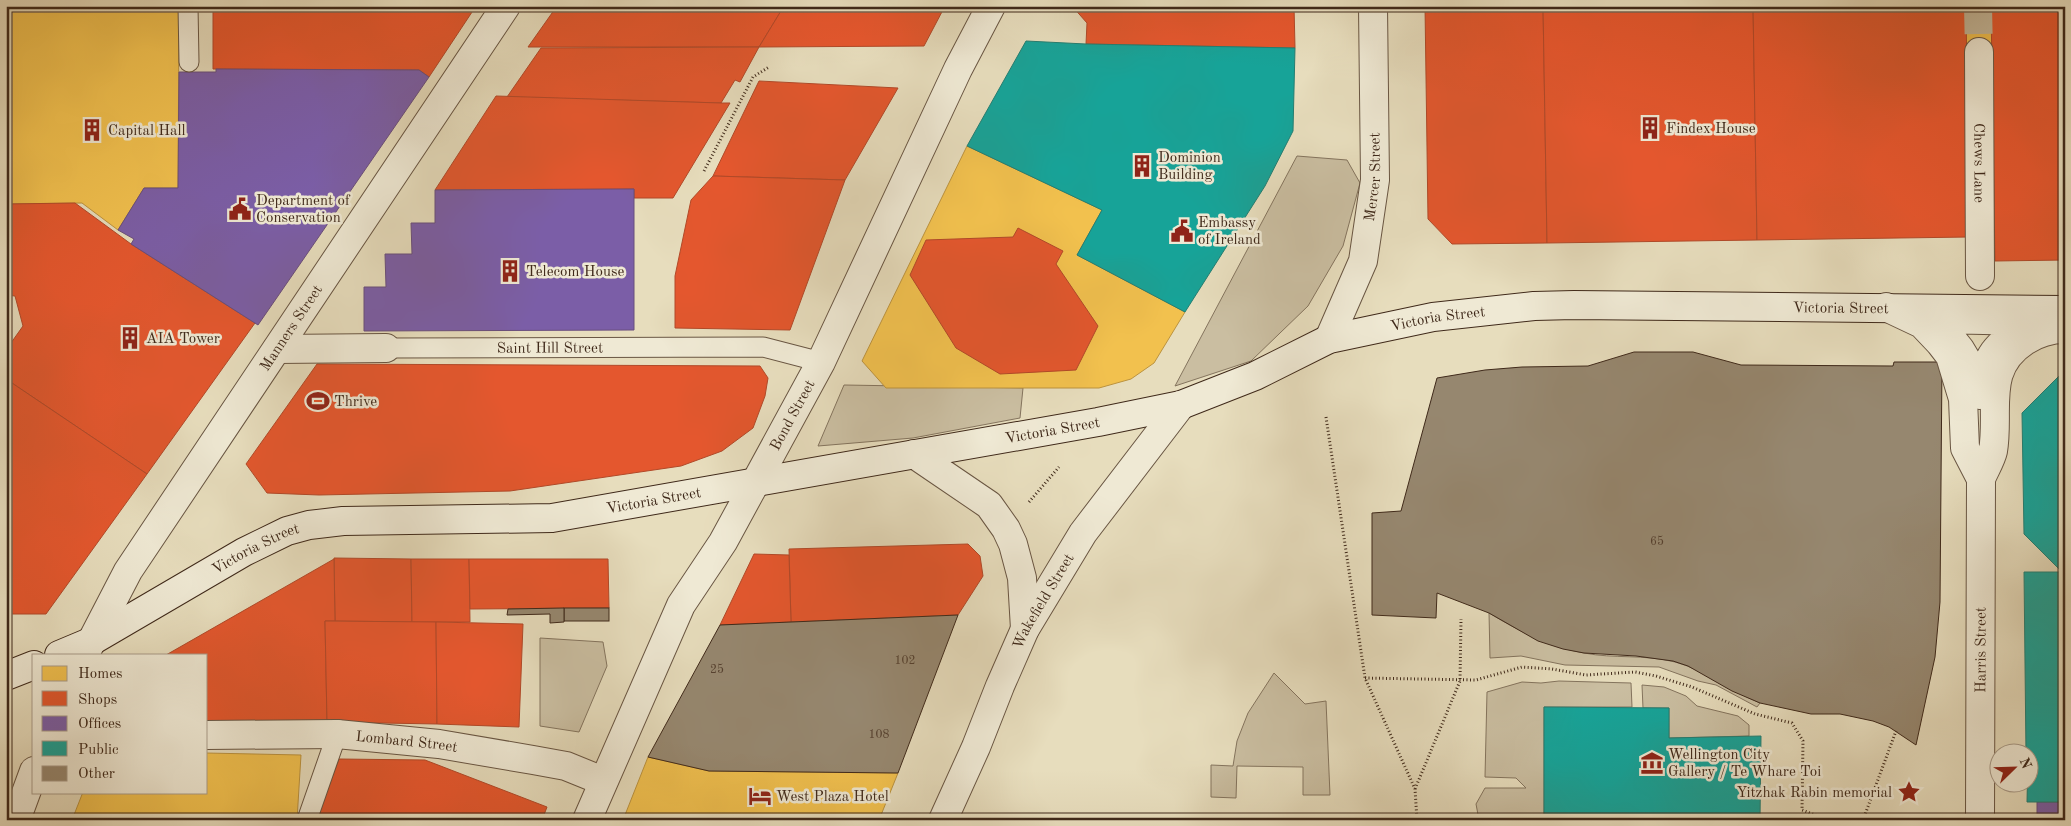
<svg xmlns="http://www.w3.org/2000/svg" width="2071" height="826" viewBox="0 0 2071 826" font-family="'Old Standard TT',serif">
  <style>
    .green { fill: #cabea1; stroke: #84745e }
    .homes { fill: #f2c14e; stroke: #bc933e }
    .shops { fill: #e4572e; stroke: #b24928 }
    .offices { fill: #7b5ea7; stroke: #694e7d }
    .public { fill: #17a398; stroke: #237e72 }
    .building { fill: #96876f; stroke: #3f291a }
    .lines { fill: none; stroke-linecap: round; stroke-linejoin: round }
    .pedestrian-tunnel { stroke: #c5b99c; stroke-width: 28; stroke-dasharray: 28 14; stroke-linecap: butt }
    .service-casing { stroke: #695643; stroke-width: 21 }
    .pedestrian-casing { stroke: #695643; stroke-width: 30 }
    .minor-casing { stroke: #695643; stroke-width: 30 }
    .tertiary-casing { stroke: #695643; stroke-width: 30 }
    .secondary-casing { stroke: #3f291a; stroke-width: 30 }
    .path { stroke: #3f291a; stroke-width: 3; stroke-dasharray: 1 2.5; stroke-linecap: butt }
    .service { stroke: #efe9d4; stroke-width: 19 }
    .pedestrian { stroke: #efe9d4; stroke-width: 28 }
    .minor { stroke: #efe9d4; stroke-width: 28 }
    .tertiary { stroke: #efe9d4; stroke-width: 28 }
    .secondary { stroke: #efe9d4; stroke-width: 28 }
    .labels { text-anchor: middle; stroke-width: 5; stroke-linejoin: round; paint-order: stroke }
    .number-label { font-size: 12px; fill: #55402f }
    .poi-label { font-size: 15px; fill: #3f291a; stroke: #efe9d4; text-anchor: start }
    .street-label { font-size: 15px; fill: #3f291a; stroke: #efe9d4 }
  </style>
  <rect width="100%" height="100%" fill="#e7ddbd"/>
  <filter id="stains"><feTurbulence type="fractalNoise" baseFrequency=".004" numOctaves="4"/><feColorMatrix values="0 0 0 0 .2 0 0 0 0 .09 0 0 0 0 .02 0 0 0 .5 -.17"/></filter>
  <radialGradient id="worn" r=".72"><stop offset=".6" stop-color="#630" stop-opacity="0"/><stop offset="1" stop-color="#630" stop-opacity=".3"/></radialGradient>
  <g class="green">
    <polygon points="1297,156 1347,160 1360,183 1343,246 1308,306 1251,361 1175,386"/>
    <polygon points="844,385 1023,388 1020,418 913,438 818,446"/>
    <path d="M 1489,613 C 1519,631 1549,647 1584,653 C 1614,659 1644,654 1675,662 C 1705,670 1731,691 1760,703 L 1757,707 L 1716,685 L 1698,681 L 1659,667 L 1565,665 L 1521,656 L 1490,658 Z"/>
    <polygon points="540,638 603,642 607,666 579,732 540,726"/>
    <polygon points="1274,673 1305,704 1326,701 1330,795 1303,795 1303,767 1237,766 1236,798 1211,797 1211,765 1233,766 1237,741 1248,713"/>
    <polygon points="1559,681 1631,683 1632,707 1544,707 1544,820 1479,820 1476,804 1485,788 1526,788 1516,778 1485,777 1487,692 1522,682 1541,683"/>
    <polygon points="1642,685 1664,687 1686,696 1697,706 1738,716 1749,725 1749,736 1669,738 1669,708 1643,708"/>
  </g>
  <g class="homes">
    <polygon points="6,6 179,8 178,188 144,188 118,230 82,203 6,204"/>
    <polygon points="1753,6 2065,6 2065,45 1889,58 1754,48"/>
    <polygon points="967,146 1102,210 1077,255 1185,312 1154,363 1131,379 1099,388 886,388 862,361"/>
    <polygon points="206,753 301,755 297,820 72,820 83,792 206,792"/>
    <polygon points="648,757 709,771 898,773 879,820 623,820"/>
  </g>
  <g class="shops">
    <polygon points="213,6 476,6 429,77 419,70 213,69"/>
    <polygon points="557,6 784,6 759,47 528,47"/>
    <polygon points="784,6 945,6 924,46 759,47"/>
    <polygon points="1072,6 1294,6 1295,48 1086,44 1087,23"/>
    <polygon points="1425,6 1543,6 1547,243 1452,244 1428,219"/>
    <polygon points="1543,6 1753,6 1757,240 1547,243"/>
    <polygon points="1753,6 1966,6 1969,237 1757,240"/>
    <polygon points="1991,6 2065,6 2065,260 1995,261"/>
    <polygon points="759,47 740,82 735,80 721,103 507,97 541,48"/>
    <polygon points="759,81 898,88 845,180 713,176"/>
    <polygon points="496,96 721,103 730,103 673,198 634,198 634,189 435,190"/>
    <polygon points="713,176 845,180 790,330 675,328 675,276 691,200"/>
    <polygon points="75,203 131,244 255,323 147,474 6,379 6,350 23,326 15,296 6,295 6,204"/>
    <polygon points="1018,228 1063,251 1056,264 1098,326 1076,370 1000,374 956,348 910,275 926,240 1013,237"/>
    <polygon points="317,364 760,366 768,378 765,396 753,428 722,451 681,466 510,491 319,495 267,493 246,464"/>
    <polygon points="6,379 147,474 46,614 6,614"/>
    <polygon points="968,544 980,556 983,576 958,615 791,622 789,549"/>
    <polygon points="754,554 789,555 791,622 720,625"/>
    <polygon points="334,558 411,559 412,622 335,621"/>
    <polygon points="334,559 335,621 325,621 327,722 206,722 206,655 166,655"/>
    <polygon points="411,559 469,559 470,622 412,622"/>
    <polygon points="469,559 608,559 609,608 470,609"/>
    <polygon points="325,621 436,622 437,724 327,722"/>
    <polygon points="436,622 523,624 519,727 437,724"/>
    <polygon points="339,759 425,760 547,807 542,820 316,820"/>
  </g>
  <g class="offices">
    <polygon points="216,69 419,70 429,77 258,325 131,244 134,239 118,230 144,188 178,188 179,72 216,72"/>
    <polygon points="634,189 634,330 364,331 364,287 386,287 385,254 412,254 411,223 435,223 435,190"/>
    <rect x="2037" y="802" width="28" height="18"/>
  </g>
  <g class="public">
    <polygon points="1026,41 1086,44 1295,48 1293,131 1265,186 1185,312 1077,255 1102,210 967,146"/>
    <polygon points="2060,375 2065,375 2065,802 2027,802 2028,754 2026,754 2024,572 2062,572 2024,534 2022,413"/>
    <polygon points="1544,707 1669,708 1669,738 1761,736 1760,820 1544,820"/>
  </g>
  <g class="building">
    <polygon points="1634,352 1693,352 1741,365 1893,366 1894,362 1942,362 1940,602 1935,657 1916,745 1889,727 1873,721 1840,714 1811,714 1760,703 1732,691 1688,666 1673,661 1636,656 1584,653 1563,649 1538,641 1489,613 1437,593 1436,618 1372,615 1372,513 1401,511 1437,378 1485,370 1522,367 1588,366"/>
    <rect x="564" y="608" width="45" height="13"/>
    <polygon points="564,608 564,622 550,623 550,614 507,615 508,609"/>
    <polygon points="958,615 898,773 709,771 648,757 720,625"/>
  </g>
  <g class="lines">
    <polyline class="pedestrian-tunnel" points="1978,6 1979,52"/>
    <defs>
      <g id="service">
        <polyline points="188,6 189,62"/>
        <path id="s1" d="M 386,348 L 763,347 L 821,362"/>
        <polyline points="307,820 337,734"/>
      </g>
      <g id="pedestrian">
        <path id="s2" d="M 1979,52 L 1980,276"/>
        <path d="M 1936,319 L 2032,321 C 1996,346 1987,350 1980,395 L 1974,390 L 1969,364 L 1960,349 Z"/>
        <polyline points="277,349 386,348"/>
        <polyline points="206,735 337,734"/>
      </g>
      <g id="minor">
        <polyline points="1886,307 1922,324 1940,343 1950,356 1963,399 1965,448 1981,479"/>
        <path id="s3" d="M 337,734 L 439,744 L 533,760 L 566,766 L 603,781"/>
        <path id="s4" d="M 587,820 L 681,605 L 723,542 L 821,362 L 958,69 L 991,6"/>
        <path id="s5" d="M 1980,820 L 1981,479 C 1984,471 1991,460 1993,451 C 2000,410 1982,369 2025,341 C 2037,333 2050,329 2065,329"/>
      </g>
      <g id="tertiary">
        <path id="s6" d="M 1329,339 L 1363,261 L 1375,180 L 1373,6"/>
        <polyline points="914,454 989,505 1006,529 1013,544 1022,578 1025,629"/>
        <path id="s7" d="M 86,652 L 128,571 L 506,6"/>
        <polyline points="16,820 34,771"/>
        <path id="s8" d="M 943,820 L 976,747 L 1000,686 L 1025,629 L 1083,533 L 1181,405"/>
      </g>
      <g id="secondary">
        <path id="s9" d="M 59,655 L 90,642 L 244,552 L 287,531 L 309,525 L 343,521 L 552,518 L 1098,422 L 1181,405 L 1255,376 L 1329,339 L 1433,317 L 1534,306 L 1574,305 L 2065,310"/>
        <polyline points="6,676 34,665"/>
      </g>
    </defs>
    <use href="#service" class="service-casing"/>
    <use href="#pedestrian" class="pedestrian-casing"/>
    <use href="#minor" class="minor-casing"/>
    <use href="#tertiary" class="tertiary-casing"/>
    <use href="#secondary" class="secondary-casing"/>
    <g class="path">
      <polyline points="704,171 753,77 769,67"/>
      <polyline points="1326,417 1365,678 1415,789 1417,820"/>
      <polyline points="1029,502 1059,467"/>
      <polyline points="1365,678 1476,680 1522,667 1552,669 1586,675 1635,672 1656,676 1692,687 1755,714 1792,723 1803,741 1802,810 1828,820"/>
      <polyline points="1415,789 1460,681 1461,619"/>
      <polyline points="1863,820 1896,731"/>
    </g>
    <use href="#service" class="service"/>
    <use href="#pedestrian" class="pedestrian"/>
    <use href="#minor" class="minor"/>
    <use href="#tertiary" class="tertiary"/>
    <use href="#secondary" class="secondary"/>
  </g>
  <defs>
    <symbol id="building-bare" viewBox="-9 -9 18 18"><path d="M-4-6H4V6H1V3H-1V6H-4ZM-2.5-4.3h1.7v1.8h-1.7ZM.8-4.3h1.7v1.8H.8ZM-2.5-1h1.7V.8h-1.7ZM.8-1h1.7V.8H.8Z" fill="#8f2418" stroke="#efe9d4" stroke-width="2.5" paint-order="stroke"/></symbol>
    <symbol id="civic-bare" viewBox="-9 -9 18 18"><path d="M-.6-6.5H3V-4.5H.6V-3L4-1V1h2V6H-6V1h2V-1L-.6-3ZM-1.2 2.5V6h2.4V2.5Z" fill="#8f2418" stroke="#efe9d4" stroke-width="2.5" paint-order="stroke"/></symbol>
    <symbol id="stadium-bare" viewBox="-9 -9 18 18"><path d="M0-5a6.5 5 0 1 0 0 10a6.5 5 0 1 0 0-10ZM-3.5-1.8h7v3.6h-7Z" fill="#8f2418" stroke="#efe9d4" stroke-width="2.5" paint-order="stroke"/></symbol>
    <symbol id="museum-bare" viewBox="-9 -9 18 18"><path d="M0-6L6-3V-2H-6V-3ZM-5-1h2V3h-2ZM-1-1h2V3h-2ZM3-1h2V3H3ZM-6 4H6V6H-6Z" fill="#8f2418" stroke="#efe9d4" stroke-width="2.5" paint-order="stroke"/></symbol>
    <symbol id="sight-bare" viewBox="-9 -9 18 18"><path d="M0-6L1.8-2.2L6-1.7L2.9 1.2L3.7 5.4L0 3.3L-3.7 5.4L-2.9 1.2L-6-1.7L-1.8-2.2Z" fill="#8f2418" stroke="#efe9d4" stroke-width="2.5" paint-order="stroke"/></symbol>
    <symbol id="hotel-bare" viewBox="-9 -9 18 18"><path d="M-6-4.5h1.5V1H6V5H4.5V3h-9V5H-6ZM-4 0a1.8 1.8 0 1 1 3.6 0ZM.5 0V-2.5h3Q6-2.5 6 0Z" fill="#8f2418" stroke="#efe9d4" stroke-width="2.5" paint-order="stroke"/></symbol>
  </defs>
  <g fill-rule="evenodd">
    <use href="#building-bare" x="1634" y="112" width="32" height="32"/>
    <use href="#building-bare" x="76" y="114" width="32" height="32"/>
    <use href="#building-bare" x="1126" y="150" width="32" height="32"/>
    <use href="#civic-bare" x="224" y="193" width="32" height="32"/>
    <use href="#civic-bare" x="1166" y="215" width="32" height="32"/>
    <use href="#building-bare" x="494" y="255" width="32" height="32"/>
    <use href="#building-bare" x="114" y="322" width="32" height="32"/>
    <use href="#stadium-bare" x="302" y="385" width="32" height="32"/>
    <use href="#museum-bare" x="1636" y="747" width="32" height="32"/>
    <use href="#sight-bare" x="1893" y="776" width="32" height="32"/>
    <use href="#hotel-bare" x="744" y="780" width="32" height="32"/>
  </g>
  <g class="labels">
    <g class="number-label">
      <text x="1657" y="545">65</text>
      <text x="905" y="664">102</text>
      <text x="717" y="673">25</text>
      <text x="879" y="738">108</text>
    </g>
    <g class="poi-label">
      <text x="1666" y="133">Findex House</text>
      <text x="108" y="135">Capital Hall</text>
      <text x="1158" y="162">Dominion<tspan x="1158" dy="17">Building</tspan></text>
      <text x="256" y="205">Department of<tspan x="256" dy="17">Conservation</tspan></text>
      <text x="1198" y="227">Embassy<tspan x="1198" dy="17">of Ireland</tspan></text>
      <text x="526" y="276">Telecom House</text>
      <text x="146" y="343">AIA Tower</text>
      <text x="334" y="406">Thrive</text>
      <text x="1668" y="759">Wellington City<tspan x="1668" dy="17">Gallery / Te Whare Toi</tspan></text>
      <text x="1892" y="797" text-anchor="end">Yitzhak Rabin memorial</text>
      <text x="776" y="801">West Plaza Hotel</text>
    </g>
    <g class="street-label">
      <text dy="5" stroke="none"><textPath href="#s2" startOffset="111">Chews Lane</textPath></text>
      <text dy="5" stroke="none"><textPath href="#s6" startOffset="170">Mercer Street</textPath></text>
      <text dy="5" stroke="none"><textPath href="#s9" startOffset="1842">Victoria Street</textPath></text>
      <text dy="5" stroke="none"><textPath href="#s9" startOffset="1438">Victoria Street</textPath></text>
      <text dy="5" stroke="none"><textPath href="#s7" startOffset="384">Manners Street</textPath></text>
      <text dy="5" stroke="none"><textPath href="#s1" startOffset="164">Saint Hill Street</textPath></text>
      <text dy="5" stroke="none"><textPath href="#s4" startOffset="455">Bond Street</textPath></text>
      <text dy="5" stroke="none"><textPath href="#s9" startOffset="1034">Victoria Street</textPath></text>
      <text dy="5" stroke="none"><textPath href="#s9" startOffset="629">Victoria Street</textPath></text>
      <text dy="5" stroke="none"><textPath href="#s9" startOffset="224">Victoria Street</textPath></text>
      <text dy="5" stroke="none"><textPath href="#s8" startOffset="241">Wakefield Street</textPath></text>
      <text dy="5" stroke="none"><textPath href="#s5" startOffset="170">Harris Street</textPath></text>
      <text dy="5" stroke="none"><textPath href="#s3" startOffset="70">Lombard Street</textPath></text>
    </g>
  </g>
  <rect width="2071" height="826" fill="none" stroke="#e7ddbd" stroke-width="25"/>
  <rect x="8" y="8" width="2056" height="811" fill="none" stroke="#3f291a" stroke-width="2.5"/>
  <rect x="12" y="12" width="2046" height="801" fill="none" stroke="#3f291a"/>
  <rect x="32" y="654" width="175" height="140" fill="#efe9d4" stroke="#a99c8a"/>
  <rect x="42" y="666" width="25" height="15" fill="#f2c14e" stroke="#a99c8a"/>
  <text x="78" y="678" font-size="15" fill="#3f291a">Homes</text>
  <rect x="42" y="691" width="25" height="15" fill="#e4572e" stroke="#a99c8a"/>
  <text x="78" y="704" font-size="15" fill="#3f291a">Shops</text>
  <rect x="42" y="716" width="25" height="15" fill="#7b5ea7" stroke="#a99c8a"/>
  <text x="78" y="728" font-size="15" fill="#3f291a">Offices</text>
  <rect x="42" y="741" width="25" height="15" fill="#17a398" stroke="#a99c8a"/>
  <text x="78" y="754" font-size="15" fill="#3f291a">Public</text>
  <rect x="42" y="766" width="25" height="15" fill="#96876f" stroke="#a99c8a"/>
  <text x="78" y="778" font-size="15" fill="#3f291a">Other</text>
  <g transform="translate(2014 768) rotate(67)"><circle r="24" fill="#efe9d4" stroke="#a99c8a"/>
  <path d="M0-4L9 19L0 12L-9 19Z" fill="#8f2418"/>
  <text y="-8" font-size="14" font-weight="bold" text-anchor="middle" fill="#3f291a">N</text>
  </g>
  <rect width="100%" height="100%" filter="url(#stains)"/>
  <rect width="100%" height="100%" fill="url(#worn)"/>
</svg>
